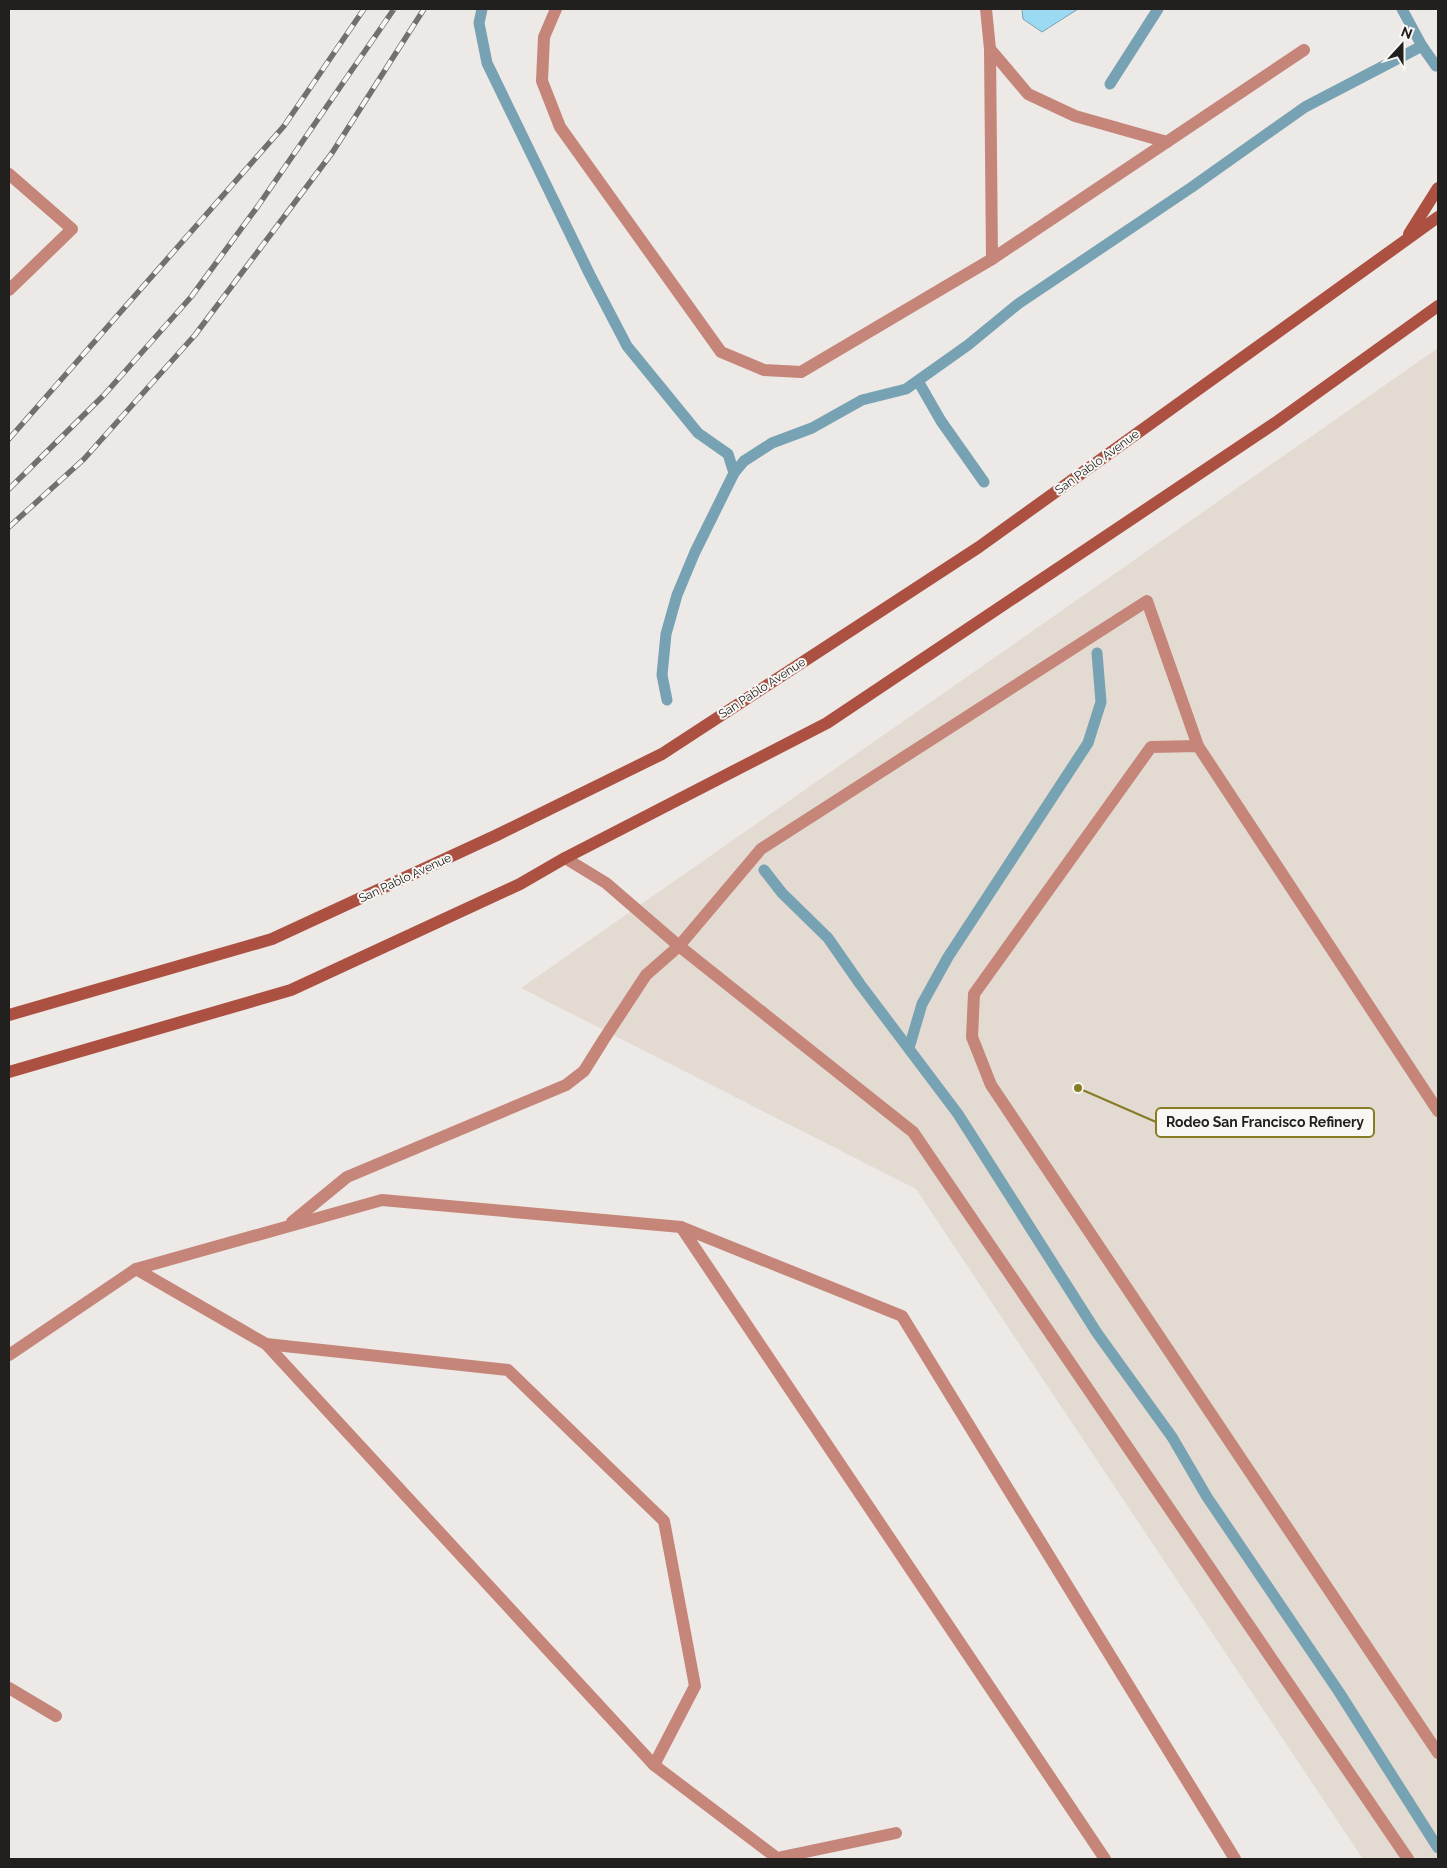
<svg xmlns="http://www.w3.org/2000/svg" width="1447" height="1868" viewBox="0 0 1447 1868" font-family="Raleway,sans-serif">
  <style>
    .built { fill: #e3dbd2 }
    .water { fill: #9cdaf3; stroke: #77a2b3 }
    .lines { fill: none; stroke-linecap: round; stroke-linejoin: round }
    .stream { stroke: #77a2b3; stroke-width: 11 }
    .service { stroke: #c58579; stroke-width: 12 }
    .secondary { stroke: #ac5142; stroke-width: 12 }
    .rail-casing { stroke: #72706e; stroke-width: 5.5 }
    .rail { stroke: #f9f7f4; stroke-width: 4; stroke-dasharray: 11; stroke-linecap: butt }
    .labels { text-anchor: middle; stroke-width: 4; stroke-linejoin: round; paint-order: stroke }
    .street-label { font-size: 12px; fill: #21201f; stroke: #f9f7f4 }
    .leader { fill: none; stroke: #857c23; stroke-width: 2 }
    .callout-dot { fill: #857c23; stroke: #f9f7f4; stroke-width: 2 }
    .callout { fill: #f9f7f4; stroke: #857c23; stroke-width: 2 }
    .callout-label { font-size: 14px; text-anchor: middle; font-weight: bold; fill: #21201f }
  </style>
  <rect width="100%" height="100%" fill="#ece9e6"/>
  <polygon class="built" points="1438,348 1438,1859 1363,1859 916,1189 521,988"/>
  <polygon class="water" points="1022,9 1078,9 1042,32 1023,19"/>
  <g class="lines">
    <g class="stream">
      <polyline points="482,9 479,23 487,63 590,275 627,346 698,433 728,454 734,473"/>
      <polyline points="1402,9 1422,46 1436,66"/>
      <polyline points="1110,84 1158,9"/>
      <polyline points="918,381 941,421 984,482"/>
      <polyline points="667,700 662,675 666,634 677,595 695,552 734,473 744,461 772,443 812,428 862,400 906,389 968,345 1018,304 1192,187 1305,107 1422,46"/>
      <polyline points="764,870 782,893 828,938 860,984 958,1114 1097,1333 1172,1437 1207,1497 1339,1692 1438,1848"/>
      <polyline points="909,1048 922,1004 948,957 1088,743 1101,702 1097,653"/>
    </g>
    <g class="service">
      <polyline points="556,9 544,37 542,81 560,127 721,352 764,370 801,372 992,259 990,49 986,9"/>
      <polyline points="990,49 1028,94 1075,116 1167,142"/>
      <polyline points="9,174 72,229 9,290"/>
      <polyline points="992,259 1304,50"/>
      <polyline points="565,858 606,883 679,946 913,1132 1408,1859"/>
      <polyline points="1438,1111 1198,746 1151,747 974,994 972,1037 991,1085 1438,1753"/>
      <polyline points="292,1222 347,1177 566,1085 584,1071 604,1039 646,975 679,946 761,849 1147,601 1198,746"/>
      <polyline points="681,1227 1105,1859"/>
      <polyline points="136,1269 266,1344 654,1765 777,1858 896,1833"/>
      <polyline points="266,1344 508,1370 664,1521 695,1686 654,1765"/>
      <polyline points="9,1355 136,1269 382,1200 681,1227 902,1316 1235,1859"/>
      <polyline points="9,1688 56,1716"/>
    </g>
    <g class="secondary">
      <polyline points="1409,234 1438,188"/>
      <polyline points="9,1015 272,939 497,835 662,754 979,547 1438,217"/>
      <polyline points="9,1072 291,990 520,884 565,858 827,723 1275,423 1438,306"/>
    </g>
    <defs>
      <g id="rail">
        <polyline points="9,439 284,126 364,9"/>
        <polyline points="9,489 104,395 191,297 258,206 394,9"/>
        <polyline points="9,527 84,459 195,335 332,153 424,9"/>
      </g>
    </defs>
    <use href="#rail" class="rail-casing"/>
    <use href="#rail" class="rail"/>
  </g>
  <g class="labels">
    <g class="street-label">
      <text transform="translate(1097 462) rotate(-36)" y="4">San Pablo Avenue</text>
      <text transform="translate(762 688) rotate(-33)" y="4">San Pablo Avenue</text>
      <text transform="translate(405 878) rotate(-25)" y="4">San Pablo Avenue</text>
    </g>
  </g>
  <path class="leader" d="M1078 1088L1156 1122"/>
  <circle class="callout-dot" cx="1078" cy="1088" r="5"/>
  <rect class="callout" x="1156" y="1108" width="218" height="29" rx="5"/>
  <g class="callout-label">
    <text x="1265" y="1127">Rodeo San Francisco Refinery</text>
  </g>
  <rect width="1447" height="1868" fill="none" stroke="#21201f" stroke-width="20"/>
  <g transform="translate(1402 45) rotate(21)" stroke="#f9f7f4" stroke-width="4" paint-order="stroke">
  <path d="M0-4L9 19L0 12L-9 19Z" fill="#21201f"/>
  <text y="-8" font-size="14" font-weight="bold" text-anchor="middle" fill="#21201f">N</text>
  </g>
</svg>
